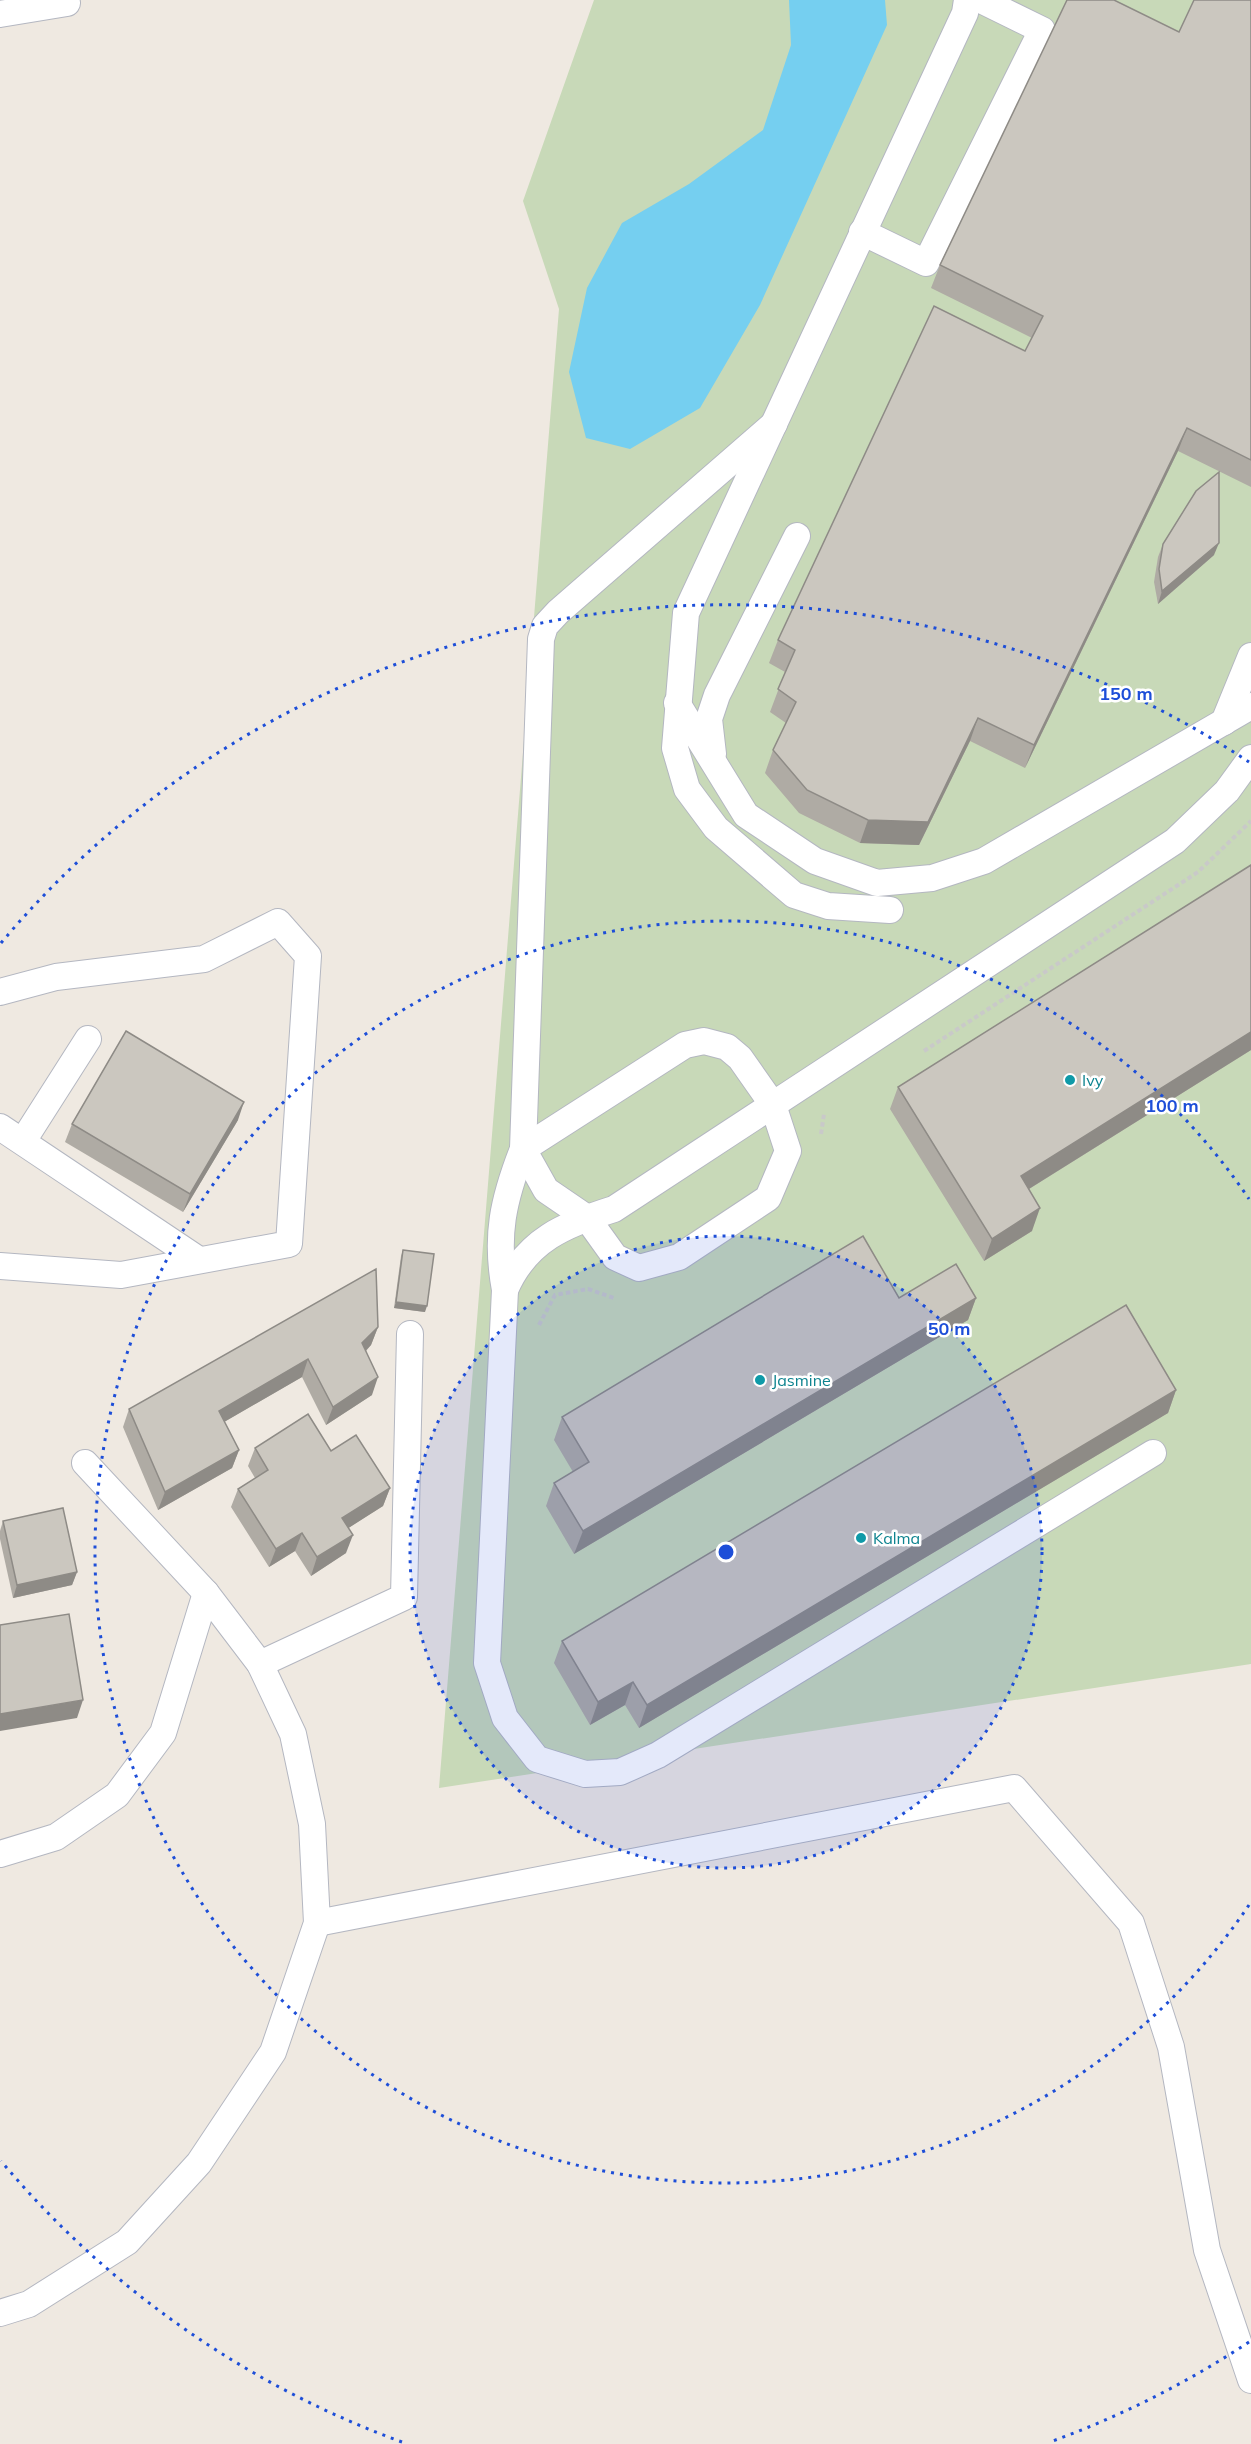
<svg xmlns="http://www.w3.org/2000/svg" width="1251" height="2444" viewBox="0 0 1251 2444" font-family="Mulish,sans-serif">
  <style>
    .cemetery { fill: #c8d9b8 }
    .water { fill: #75cff0 }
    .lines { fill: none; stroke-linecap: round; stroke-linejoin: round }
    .service-casing { stroke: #b4b7c1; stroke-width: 28 }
    .path { stroke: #c9c9c9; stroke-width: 4; stroke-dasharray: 4.5 3; stroke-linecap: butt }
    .service { stroke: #fff; stroke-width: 26 }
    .wall { fill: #afaba4 }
    .shaded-wall { fill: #8e8b86 }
    .building { fill: #cbc7bf; stroke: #8e8b86; stroke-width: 1.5 }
    .ring { fill: none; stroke: #1d4ed8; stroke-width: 3; stroke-dasharray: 3 6 }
    .culture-dot { fill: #0f9aa8; stroke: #fff; stroke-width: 2 }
    .labels { text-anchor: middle; stroke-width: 5; stroke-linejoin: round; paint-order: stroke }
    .culture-label { font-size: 16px; fill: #0d838f; stroke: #fff; text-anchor: start }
    .centre { fill: #1d4ed8; stroke: #fff; stroke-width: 3 }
    .ring-label { font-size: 18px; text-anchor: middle; font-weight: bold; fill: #1d4ed8; stroke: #fff; stroke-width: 5; stroke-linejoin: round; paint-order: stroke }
  </style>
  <rect width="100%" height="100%" fill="#efe9e1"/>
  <polygon class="cemetery" points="594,0 1251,0 1251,1664 439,1788 559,309 523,201"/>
  <polygon class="water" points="789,0 885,0 887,25 760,305 700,408 630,449 586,438 569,372 587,288 622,223 689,184 763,130 791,45"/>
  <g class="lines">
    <defs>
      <g id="service">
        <polyline points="0,14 67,3"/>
        <polyline points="862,232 926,263 1042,30 981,0"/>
        <path d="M 774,424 L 558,612 L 545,626 L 541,639 L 523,1149 C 503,1200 495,1236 505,1290 L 487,1663 L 505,1718 L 537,1759 L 585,1774 L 620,1772 L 658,1755 L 1153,1453"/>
        <polyline points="677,703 746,815 815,861 877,883 932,878 984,861 1251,706"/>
        <polyline points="1224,722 1251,656"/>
        <polyline points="713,754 709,719 717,695 797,536"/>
        <polyline points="890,910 828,906 794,895 716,828 687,789 675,748 686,613 965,13 967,0"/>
        <polyline points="0,992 56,977 204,959 278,922 308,956 289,1244 121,1275 0,1266"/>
        <polygon points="704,1041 727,1047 740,1058 773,1105 788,1151 768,1198 679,1257 639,1268 615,1257 587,1218 546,1190 523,1149 685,1045"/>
        <polyline points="0,1127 199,1260"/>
        <polyline points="23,1141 88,1039"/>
        <path d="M 505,1290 C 526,1240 566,1224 614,1209 L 1175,841 L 1227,791 L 1251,758"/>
        <polyline points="260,1664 404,1597 410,1334"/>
        <polyline points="0,1854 56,1837 117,1795 163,1733 206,1593"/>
        <polyline points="317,1923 1014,1788 1131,1923 1171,2047 1207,2250 1251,2380"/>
        <polyline points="0,2313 29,2304 127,2242 199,2163 273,2052 317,1923 312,1824 293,1734 260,1664 206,1593 85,1463"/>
      </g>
    </defs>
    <use href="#service" class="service-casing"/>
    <g class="path">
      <polyline points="924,1051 1198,872 1251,821"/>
      <polyline points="821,1134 824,1114"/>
      <polyline points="539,1325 555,1295 588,1289 614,1298"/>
    </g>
    <use href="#service" class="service"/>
  </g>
  <g class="wall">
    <polygon points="1251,0 1251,487 1178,451 1025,768 970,741 919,845 860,843 799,813 765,773 773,750 786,723 770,712 785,672 769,663 778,640 1025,351 1032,338 931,288 940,265 1179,32"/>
    <polygon points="1163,544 1214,555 1158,604 1154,582 1158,557"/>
    <polygon points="1251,865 1251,1050 1029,1189 1032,1231 984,1261 890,1109 898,1087"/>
    <polygon points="238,1120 183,1212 65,1142 72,1124"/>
    <polygon points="403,1250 425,1312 394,1308 401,1256"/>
    <polygon points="899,1298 976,1298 968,1320 574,1554 546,1506 554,1483 573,1472 554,1440 562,1417"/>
    <polygon points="378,1327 371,1345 366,1351 372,1395 326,1425 302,1377 224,1422 239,1450 232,1468 158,1510 123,1427 129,1409"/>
    <polygon points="1176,1390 1168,1413 639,1728 625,1705 590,1725 554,1663 562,1641"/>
    <polygon points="255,1448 331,1451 390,1488 383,1506 348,1528 346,1553 311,1576 295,1551 269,1567 231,1507 238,1489 255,1478 248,1466"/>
    <polygon points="3,1521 77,1572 72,1585 13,1598 0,1539 0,1531"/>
  </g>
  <g class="shaded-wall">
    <polygon points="1187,428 1178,451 1025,768 1034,745"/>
    <polygon points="1219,543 1214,555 1158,604 1162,591"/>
    <polygon points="978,718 970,741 919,845 860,843 868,820"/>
    <polygon points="1251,1032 1251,1050 1013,1199 1021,1176"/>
    <polygon points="244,1102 238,1120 183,1212 190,1194"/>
    <polygon points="1040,1208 1032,1231 984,1261 992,1239"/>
    <polygon points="976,1298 968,1320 574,1554 583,1531"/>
    <polygon points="396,1302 427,1306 425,1312 394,1308"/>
    <polygon points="378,1327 371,1345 356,1361 362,1343"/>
    <polygon points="308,1359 302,1377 212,1429 219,1411"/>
    <polygon points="378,1377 372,1395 326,1425 333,1407"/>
    <polygon points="1176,1390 1168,1413 639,1728 647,1705"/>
    <polygon points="239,1450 232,1468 158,1510 165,1492"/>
    <polygon points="390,1488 383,1506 336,1536 342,1518"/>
    <polygon points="302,1533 295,1551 269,1567 276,1549"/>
    <polygon points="353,1535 346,1553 311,1576 317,1557"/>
    <polygon points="77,1572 72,1585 13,1598 17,1585"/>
    <polygon points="633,1682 625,1705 590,1725 598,1702"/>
    <polygon points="83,1700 77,1718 0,1731 0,1714"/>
  </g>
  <g class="building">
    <polygon points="1067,0 1114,0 1179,32 1194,0 1251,0 1251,460 1187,428 1034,745 978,718 928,822 868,820 807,790 773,750 796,702 778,689 795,650 778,640 934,306 1025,351 1043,316 940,265"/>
    <polygon points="1219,472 1219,543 1162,591 1159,569 1163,544 1196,491"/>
    <polygon points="1251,865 1251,1032 1021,1176 1040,1208 992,1239 898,1087"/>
    <polygon points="126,1031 244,1102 190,1194 72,1124"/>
    <polygon points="863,1236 899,1298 956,1264 976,1298 583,1531 554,1483 589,1462 562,1417"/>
    <polygon points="403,1250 434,1254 427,1306 396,1302"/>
    <polygon points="376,1269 378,1327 362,1343 378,1377 333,1407 308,1359 219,1411 239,1450 165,1492 129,1409"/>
    <polygon points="1126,1305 1176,1390 647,1705 633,1682 598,1702 562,1641"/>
    <polygon points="308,1414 331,1451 356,1435 390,1488 342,1518 353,1535 317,1557 302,1533 276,1549 238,1489 268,1470 255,1448"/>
    <polygon points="63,1508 77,1572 17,1585 3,1521"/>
    <polygon points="69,1614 83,1700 0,1714 0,1625"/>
  </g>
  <circle cx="726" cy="1552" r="316" fill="#1d4ed8" fill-opacity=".12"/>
  <g class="ring">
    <circle cx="726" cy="1552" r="316"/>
    <path d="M1249 1905A631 631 0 1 1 1249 1199"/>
    <path d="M1249 2342A947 947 0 0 1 1050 2442M402 2442A947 947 0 0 1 1 2161M1 943A947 947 0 0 1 1249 762"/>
  </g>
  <g class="culture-dot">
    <circle cx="1070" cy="1080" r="6"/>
    <circle cx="760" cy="1380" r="6"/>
    <circle cx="861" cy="1538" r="6"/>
  </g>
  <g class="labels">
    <g class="culture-label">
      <text x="1082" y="1086">Ivy</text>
      <text x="772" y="1386">Jasmine</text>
      <text x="873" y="1544">Kalma</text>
    </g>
  </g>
  <circle cx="726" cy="1552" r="9" class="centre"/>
  <g class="ring-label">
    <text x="1126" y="700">150 m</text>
    <text x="1172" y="1112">100 m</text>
    <text x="949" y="1335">50 m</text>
  </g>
</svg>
